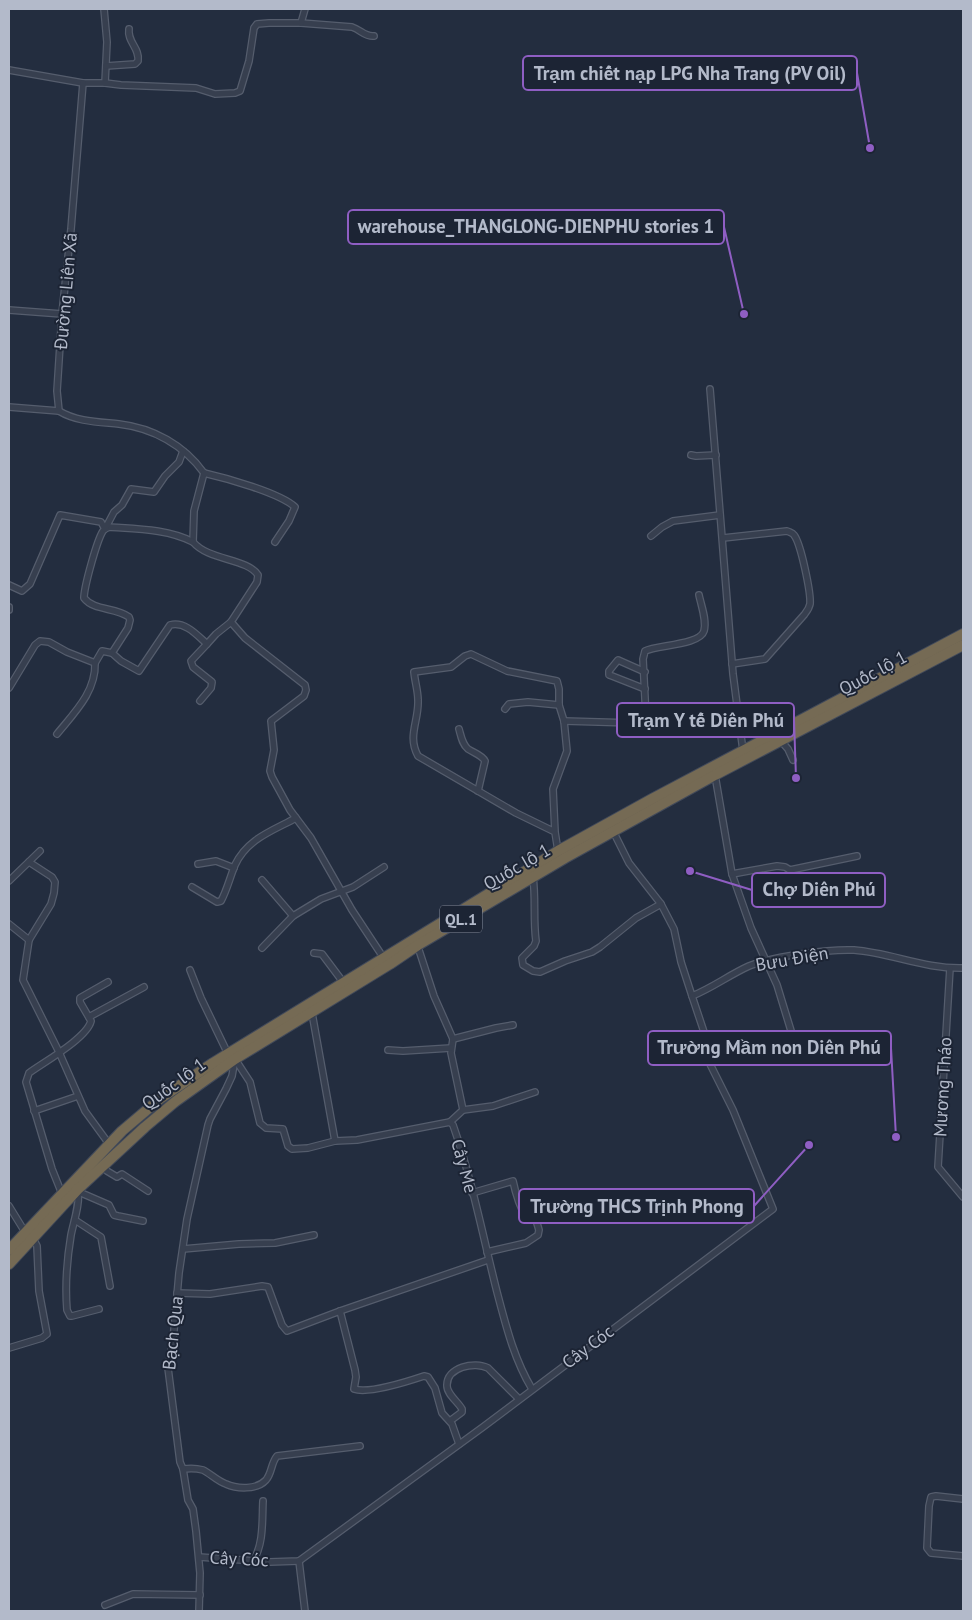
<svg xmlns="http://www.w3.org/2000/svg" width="972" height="1620" viewBox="0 0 972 1620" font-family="'PT Sans',sans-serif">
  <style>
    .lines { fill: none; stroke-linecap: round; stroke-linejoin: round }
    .street-casing { stroke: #555d6d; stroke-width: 8 }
    .highway-casing { stroke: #424a5a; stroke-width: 12 }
    .street { stroke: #373f4f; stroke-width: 5.5 }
    .highway { stroke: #756a54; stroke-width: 10 }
    .labels { text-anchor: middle; stroke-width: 4; stroke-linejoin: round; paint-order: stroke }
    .shield { fill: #1c2434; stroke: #868d9d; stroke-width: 1 }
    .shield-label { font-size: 16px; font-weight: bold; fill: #b3baca }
    .street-label { font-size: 18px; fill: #b3baca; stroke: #1c2434 }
    .leader { fill: none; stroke: #8f5ec3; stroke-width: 2 }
    .callout-dot { fill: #8f5ec3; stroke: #1c2434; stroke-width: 2 }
    .callout { fill: #1c2434; stroke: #8f5ec3; stroke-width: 2 }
    .callout-label { font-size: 19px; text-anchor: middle; font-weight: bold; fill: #b3baca }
  </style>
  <rect width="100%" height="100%" fill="#232d3f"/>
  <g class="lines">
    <defs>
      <g id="street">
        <polyline points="104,9 107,42 105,83"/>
        <path d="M 301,23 L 352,27 C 361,30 365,37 374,36"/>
        <path d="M 106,66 L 135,64 L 138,61 C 140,48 127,42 129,29"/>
        <polyline points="9,70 83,83 105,83 121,85 196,88 215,94 235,93 240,91 249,61 254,28 257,24 269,23 301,23 305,9"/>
        <path d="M 83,83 L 71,229 L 62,314 L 57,391 L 59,411 C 77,422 100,422 119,424 C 153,428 184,445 204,473"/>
        <polyline points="9,310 62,314"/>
        <polyline points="710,389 733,674 743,751"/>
        <polyline points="9,407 59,411"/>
        <polyline points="691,455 696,456 716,455"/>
        <path d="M 204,473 L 194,511 L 193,542 C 209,561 247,558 258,575 L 257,582 L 231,622 L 245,638 L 305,685 L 306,690 L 304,696 L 271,721 L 274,750 L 270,771 L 272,777 L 290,810 L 311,838 L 352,910 L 383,957"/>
        <path d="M 204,473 C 226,478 280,493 295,507 L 289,521 L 275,542"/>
        <polyline points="651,536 662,527 673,521 720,515"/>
        <path d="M 723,538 L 787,531 C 791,533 792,532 794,535 C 801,544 811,593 810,604 C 809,609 807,611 804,615 L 765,659 L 732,664"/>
        <path d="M 193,542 C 168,529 137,529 109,527 C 106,529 105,528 103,531 C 97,540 84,587 84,598 C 94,611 115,607 129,617 L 130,620 L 128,628 L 112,653 L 121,661 L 139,671 L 170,625 C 185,621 197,635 207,644 L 216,634 L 231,622"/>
        <polyline points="9,585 22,591 30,584 60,515 101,522 105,529 114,512 122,505 131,489 154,492 165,476 179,462 183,451"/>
        <polyline points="9,607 9,610"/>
        <polyline points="645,672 618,660 609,671 609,675 612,676 645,689"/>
        <polyline points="9,688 35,645 40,641 49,642 67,652 95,663 102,651 112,653"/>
        <polyline points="200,701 211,688 212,682 193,667 191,661 207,644"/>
        <polyline points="505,709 509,704 528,702 559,705"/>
        <path d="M 564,721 L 633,723 L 639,722 L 646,718 L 643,659 L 645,651 C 657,645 700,645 704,631 C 707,620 701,605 699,595"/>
        <path d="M 459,729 C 461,736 462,744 468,749 C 474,753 482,755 485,761 L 478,791"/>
        <path d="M 57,734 C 74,713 96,692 95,663"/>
        <polyline points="781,741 788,749 793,760"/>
        <polyline points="715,775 732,874 751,928 777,985 792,1034"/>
        <path d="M 613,831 L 629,863 L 661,904 L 674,929 L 681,962 L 692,996 C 712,988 729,975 749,966 C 773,956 829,949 854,950 C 892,953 924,969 963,968"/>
        <path d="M 555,832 L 553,789 L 567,751 L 564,721 L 559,705 L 559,689 L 557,681 L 507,671 L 471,654 L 465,656 L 451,667 L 414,672 C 415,682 418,691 418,700 C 419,721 407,736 418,756 L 516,813 L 555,832 L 558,851"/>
        <polyline points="29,862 52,877 55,882 54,893 51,904 29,940 23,980 59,1052 85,1111 109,1144"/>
        <polyline points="198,864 216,861 234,868"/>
        <polyline points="790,870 857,856"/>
        <polyline points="732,874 777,866 785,867 790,870 793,885"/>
        <path d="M 533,877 C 536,899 533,919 536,941 L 534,946 L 522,958 L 523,965 L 533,971 L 540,972 L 565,961 L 592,952 L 600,947 L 636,918 L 661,904"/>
        <polyline points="262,880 293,916"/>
        <polyline points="9,881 40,851"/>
        <path d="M 192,887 L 217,902 L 221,901 C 227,890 230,877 235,865 C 247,839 272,831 296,818"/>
        <polyline points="9,924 29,940"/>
        <polyline points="417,944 434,996 453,1039 451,1053 463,1110 450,1122"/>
        <polyline points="262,948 293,916 321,899 353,887 384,867"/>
        <polyline points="314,953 322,954 343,982"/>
        <polyline points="950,968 938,1167 963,1197"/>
        <polyline points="190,970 201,998 228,1054"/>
        <path d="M 312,1013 L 335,1141 L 357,1140 L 450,1122 L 453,1125 C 472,1179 483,1237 497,1292 C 506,1326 514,1359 532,1389"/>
        <polyline points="89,1017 144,987"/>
        <polyline points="453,1039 496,1028 513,1025"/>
        <polyline points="388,1050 403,1051 451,1048"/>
        <polyline points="235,1059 250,1082 260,1123 266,1128 283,1129 288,1146 292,1149 308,1148 335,1141"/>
        <polyline points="463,1110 493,1106 535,1092"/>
        <polyline points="34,1111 78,1096"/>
        <polyline points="102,1165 107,1171 117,1177 122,1174 148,1191"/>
        <path d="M 78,1189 C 80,1205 74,1220 71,1235 C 67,1259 65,1285 67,1310 L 70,1316 L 72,1316 L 99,1309"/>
        <polyline points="79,1192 109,1205 114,1215 118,1216 143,1221"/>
        <path d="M 472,1193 L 513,1181 C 515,1191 521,1213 529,1219 L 536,1220 L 539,1230 L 538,1235 L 526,1243 L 487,1252"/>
        <path d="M 62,1194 L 52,1169 L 26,1082 L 29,1073 C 44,1062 87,1038 91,1021 L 80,1002 L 80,998 L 108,982"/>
        <polyline points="9,1206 25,1232"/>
        <polyline points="75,1220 101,1237 110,1286"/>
        <polyline points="183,1249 239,1244 275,1243 314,1235"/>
        <polyline points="177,1293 210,1294 262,1286 268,1287 282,1325 287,1331 340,1311 488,1260"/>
        <path d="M 340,1311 L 355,1370 L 356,1377 L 354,1389 C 368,1394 409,1381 424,1376 L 428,1377 L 435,1388 L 442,1413 L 452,1424 L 459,1444"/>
        <polyline points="9,1348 42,1338 47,1334 39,1291 37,1246 33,1238"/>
        <path d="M 450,1421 L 462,1412 L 462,1409 C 458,1402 447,1394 447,1386 C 446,1367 475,1361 488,1368 L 519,1399"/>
        <path d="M 183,1469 C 190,1468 196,1468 203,1470 C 211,1474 217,1481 226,1484 C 237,1489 257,1490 266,1480 C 272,1473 271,1463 277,1456 L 360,1446"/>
        <polyline points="963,1499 936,1496 931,1497 929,1506 927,1548 931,1553 963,1556"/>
        <polyline points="199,1557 269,1562 299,1561 483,1427 773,1209 733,1110 710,1064 704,1032 692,996"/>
        <path d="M 253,1561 C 264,1544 262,1520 263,1501"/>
        <polyline points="299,1561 305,1611"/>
        <polyline points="105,1605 133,1594 200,1595"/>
        <polyline points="199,1611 200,1573 196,1531 193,1509 188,1500 183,1469 180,1462 168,1368 173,1341 179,1273 187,1219 208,1125 210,1119 226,1089 232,1076 235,1059"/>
      </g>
      <g id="highway">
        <polyline points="9,1250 122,1131 161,1098 213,1063 558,851 652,799 963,634"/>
        <polyline points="9,1264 78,1189 145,1127 176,1101 235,1059 390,964 418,945 565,858 715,775 963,645"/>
      </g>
    </defs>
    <use href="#street" class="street-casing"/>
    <use href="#highway" class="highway-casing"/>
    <use href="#street" class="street"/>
    <use href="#highway" class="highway"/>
  </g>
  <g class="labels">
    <rect class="shield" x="440" y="905.5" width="42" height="27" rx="4"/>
    <g class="shield-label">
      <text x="461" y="925">QL.1</text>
    </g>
    <g class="street-label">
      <text transform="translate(66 291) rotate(-85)" y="6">Đường Liên Xã</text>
      <text transform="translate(873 673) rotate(-28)" y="6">Quốc lộ 1</text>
      <text transform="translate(517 867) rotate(-30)" y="6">Quốc lộ 1</text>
      <text transform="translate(792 959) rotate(-10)" y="6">Bưu Điện</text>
      <text transform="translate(174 1084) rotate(-36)" y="6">Quốc lộ 1</text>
      <text transform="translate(943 1087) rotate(-87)" y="6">Mương Tháo</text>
      <text transform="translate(464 1166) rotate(75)" y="6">Cây Me</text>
      <text transform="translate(173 1333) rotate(-84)" y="6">Bạch Qua</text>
      <text transform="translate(588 1347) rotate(-37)" y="6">Cây Cóc</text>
      <text transform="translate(239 1559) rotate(3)" y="6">Cây Cóc</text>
    </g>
  </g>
  <path class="leader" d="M870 148L857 73M744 314L724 227M796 778L794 720M690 871L752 890M896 1137L891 1048M809 1145L754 1206"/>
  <g class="callout-dot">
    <circle cx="870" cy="148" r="5"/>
    <circle cx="744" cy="314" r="5"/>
    <circle cx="796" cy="778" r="5"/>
    <circle cx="690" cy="871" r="5"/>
    <circle cx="896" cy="1137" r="5"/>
    <circle cx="809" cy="1145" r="5"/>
  </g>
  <g class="callout">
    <rect x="523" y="56" width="334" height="34" rx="5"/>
    <rect x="348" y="210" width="376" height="34" rx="5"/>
    <rect x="617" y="703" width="177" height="34" rx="5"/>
    <rect x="752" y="873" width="133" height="34" rx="5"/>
    <rect x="648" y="1031" width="243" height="34" rx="5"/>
    <rect x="519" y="1189" width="235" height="34" rx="5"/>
  </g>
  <g class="callout-label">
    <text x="690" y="80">Trạm chiết nạp LPG Nha Trang (PV Oil)</text>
    <text x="536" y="233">warehouse_THANGLONG-DIENPHU stories 1</text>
    <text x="706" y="727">Trạm Y tế Diên Phú</text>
    <text x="819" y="896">Chợ Diên Phú</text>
    <text x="769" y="1054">Trường Mầm non Diên Phú</text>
    <text x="637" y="1213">Trường THCS Trịnh Phong</text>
  </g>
  <rect width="972" height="1620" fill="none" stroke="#b3baca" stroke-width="20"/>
</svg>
